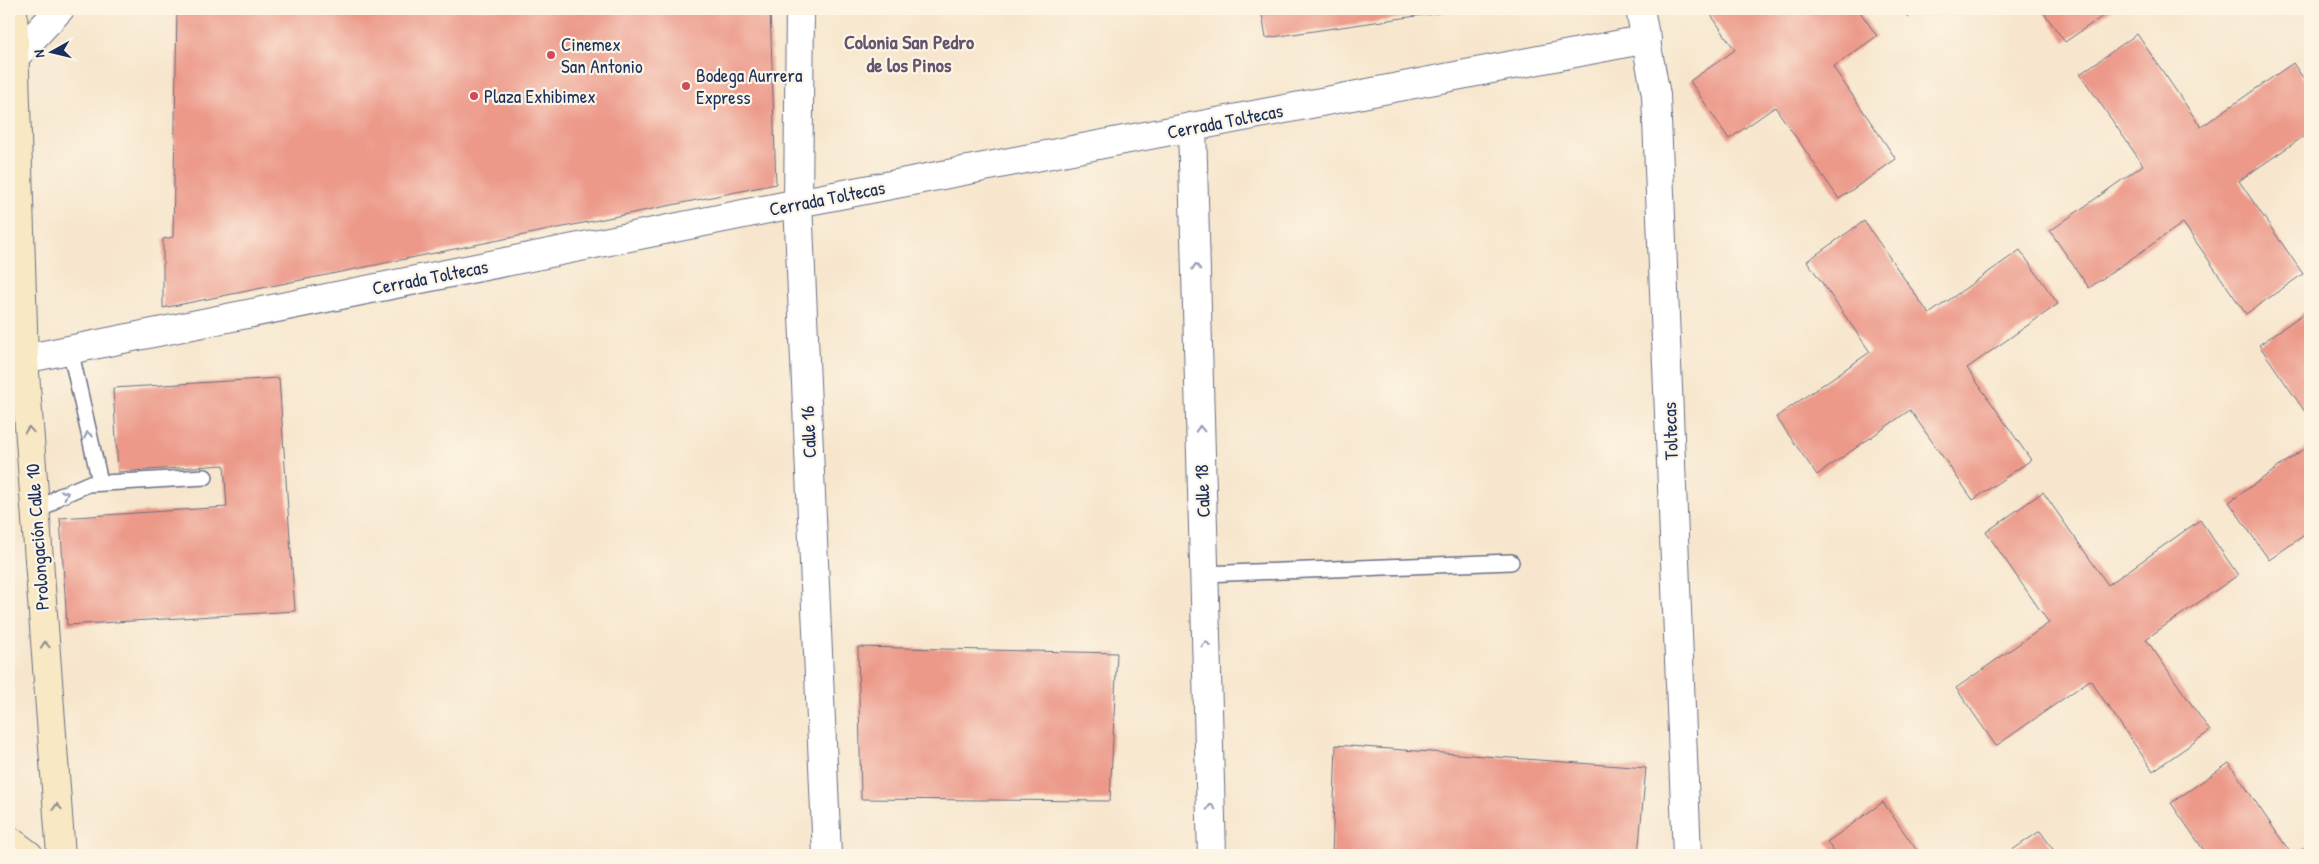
<svg xmlns="http://www.w3.org/2000/svg" width="2319" height="864" viewBox="0 0 2319 864" font-family="'Patrick Hand',sans-serif">
  <style>
    .building { fill: #ec9989 }
    .lines { fill: none; stroke-linecap: round; stroke-linejoin: round }
    .lane-casing { stroke: #686f85; stroke-width: 18 }
    .street-casing { stroke: #686f85; stroke-width: 30 }
    .secondary-casing { stroke: #686f85; stroke-width: 30 }
    .lane { stroke: #fff; stroke-width: 15 }
    .street { stroke: #fff; stroke-width: 28 }
    .secondary { stroke: #f8e8c3; stroke-width: 28 }
    .oneway { stroke: #8d97ae }
    .oneway2 { stroke: #8a8c90 }
    .poi-dot { fill: #d1495b; stroke: #fcf5e5; stroke-width: 2 }
    .labels { text-anchor: middle; stroke-width: 4.5; stroke-linejoin: round; paint-order: stroke }
    .poi-label { font-size: 19px; fill: #1b2f5e; stroke: #fcf5e5; text-anchor: start }
    .street-label { font-size: 19px; fill: #1b2f5e; stroke: #fcf5e5 }
    .neighbourhood-label { font-size: 20px; font-weight: bold; fill: #64546d; stroke: #fcf5e5 }
  </style>
  <rect width="100%" height="100%" fill="#fcf5e5"/>
  <filter id="ink" filterUnits="userSpaceOnUse"><feTurbulence type="fractalNoise" baseFrequency=".02" numOctaves="2"/><feDisplacementMap in="SourceGraphic" scale="10" xChannelSelector="R" yChannelSelector="G"/><feConvolveMatrix kernelMatrix="1 2 1 2 8 2 1 2 1" color-interpolation-filters="sRGB"/></filter>
  <filter id="wash" filterUnits="userSpaceOnUse"><feTurbulence type="fractalNoise" baseFrequency=".0096" numOctaves="4" result="noise"/><feDisplacementMap in="SourceGraphic" scale="20" xChannelSelector="R" yChannelSelector="G"/><feGaussianBlur stdDeviation="1.12" result="paint"/><feColorMatrix in="noise" values="0 0 0 0 0 0 0 0 0 0 0 0 0 0 0 0 0 1.4 0 .05"/><feComposite in="paint" operator="in"/></filter>
  <g filter="url(#wash)">
    <rect width="100%" height="100%" fill="#f7e6cd"/>
    <g id="blocks">
      <g class="building">
        <polygon points="177,9 770,9 776,184 163,308 163,239 173,237"/>
        <polygon points="1261,9 1457,9 1457,10 1266,38"/>
        <polygon points="1707,9 1791,9 1793,13 1799,9 1858,9 1877,36 1833,67 1896,159 1839,199 1775,107 1729,139 1690,81 1735,50"/>
        <polygon points="1902,9 1920,9 1908,17"/>
        <polygon points="2041,9 2113,9 2065,42"/>
        <polygon points="2137,34 2201,127 2293,63 2310,88 2310,132 2239,181 2303,274 2246,314 2183,223 2089,288 2050,231 2143,165 2080,74"/>
        <polygon points="1864,221 1929,314 2020,250 2058,304 1967,368 2031,460 1973,500 1910,410 1817,475 1776,417 1870,352 1807,261"/>
        <polygon points="2310,309 2310,419 2259,345"/>
        <polygon points="279,378 295,611 67,625 60,518 227,507 224,465 118,472 113,388"/>
        <polygon points="2310,445 2310,531 2269,560 2229,502"/>
        <polygon points="2043,492 2108,585 2200,520 2238,575 2146,639 2210,731 2153,771 2090,680 1996,746 1956,688 2049,623 1986,532"/>
        <polygon points="858,647 1117,653 1110,801 861,799"/>
        <polygon points="1336,745 1646,768 1638,855 1332,855"/>
        <polygon points="2229,763 2292,855 2207,855 2171,803"/>
        <polygon points="1883,802 1920,855 1836,855 1827,842"/>
        <polygon points="2040,831 2057,855 2005,855"/>
        <polygon points="2310,844 2310,855 2294,855"/>
      </g>
    </g>
  </g>
  <g filter="url(#ink)">
    <use href="#blocks" fill-opacity="0" stroke="#686f85" stroke-width="1"/>
    <g class="lines">
      <defs>
        <g id="lane">
          <polyline points="70,349 100,482"/>
          <polyline points="36,515 58,497 88,484 205,477"/>
          <polyline points="1204,574 1511,562"/>
        </g>
        <g id="street">
          <polyline points="800,9 798,203 827,855"/>
          <polyline points="1640,9 1656,95 1687,855"/>
          <polyline points="14,58 60,9"/>
          <polyline points="1192,127 1212,855"/>
          <polyline points="9,362 798,203 1647,39"/>
        </g>
        <g id="secondary">
          <polyline points="13,9 24,359 61,855"/>
          <polyline points="9,840 29,855"/>
        </g>
      </defs>
      <use href="#lane" class="lane-casing"/>
      <use href="#street" class="street-casing"/>
      <use href="#secondary" class="secondary-casing"/>
      <use href="#lane" class="lane"/>
      <use href="#street" class="street"/>
      <use href="#secondary" class="secondary"/>
    </g>
    <defs><path id="oneway-chevron" d="M-2-3.5L2.5 0L-2 3.5" fill="none" stroke-width="1.6" stroke-linecap="round" stroke-linejoin="round" transform="scale(1.25)"/></defs>
    <g class="oneway">
      <use href="#oneway-chevron" transform="translate(1196 267) rotate(-92)"/>
      <use href="#oneway-chevron" transform="translate(1200 429) rotate(-92)"/>
      <use href="#oneway-chevron" transform="translate(88 435) rotate(-103)"/>
      <use href="#oneway-chevron" transform="translate(65 494) rotate(-25)"/>
      <use href="#oneway-chevron" transform="translate(1206 644) rotate(-92)"/>
      <use href="#oneway-chevron" transform="translate(1211 807) rotate(-92)"/>
    </g>
    <g class="oneway2">
      <use href="#oneway-chevron" transform="translate(29 430) rotate(-94)"/>
      <use href="#oneway-chevron" transform="translate(45 645) rotate(-94)"/>
      <use href="#oneway-chevron" transform="translate(57 807) rotate(-94)"/>
    </g>
  </g>
  <g class="poi-dot">
    <circle cx="551" cy="55" r="5"/>
    <circle cx="686" cy="86" r="5"/>
    <circle cx="474" cy="96" r="5"/>
  </g>
  <g class="labels">
    <g class="poi-label">
      <text x="561" y="51">Cinemex<tspan x="561" dy="22">San Antonio</tspan></text>
      <text x="696" y="82">Bodega Aurrera<tspan x="696" dy="22">Express</tspan></text>
      <text x="484" y="103">Plaza Exhibimex</text>
    </g>
    <g class="street-label">
      <text transform="translate(1225 121) rotate(-11)" y="7">Cerrada Toltecas</text>
      <text transform="translate(827 198) rotate(-11)" y="7">Cerrada Toltecas</text>
      <text transform="translate(430 277) rotate(-11)" y="7">Cerrada Toltecas</text>
      <text transform="translate(1670 431) rotate(-92)" y="7">Toltecas</text>
      <text transform="translate(808 432) rotate(-93)" y="7">Calle 16</text>
      <text transform="translate(1202 491) rotate(-92)" y="7">Calle 18</text>
      <text transform="translate(37 537) rotate(-94)" y="7">Prolongación Calle 10</text>
    </g>
    <g class="neighbourhood-label">
      <text x="909" y="49">Colonia San Pedro<tspan x="909" dy="23">de los Pinos</tspan></text>
    </g>
  </g>
  <rect width="2319" height="864" fill="none" stroke="#fcf5e5" stroke-width="30"/>
  <g transform="translate(52 52) rotate(262)" stroke="#fcf5e5" stroke-width="4" paint-order="stroke">
  <path d="M0-4L9 19L0 12L-9 19Z" fill="#1b2f5e"/>
  <text y="-8" font-size="14" font-weight="bold" text-anchor="middle" fill="#1b2f5e">N</text>
  </g>
</svg>
